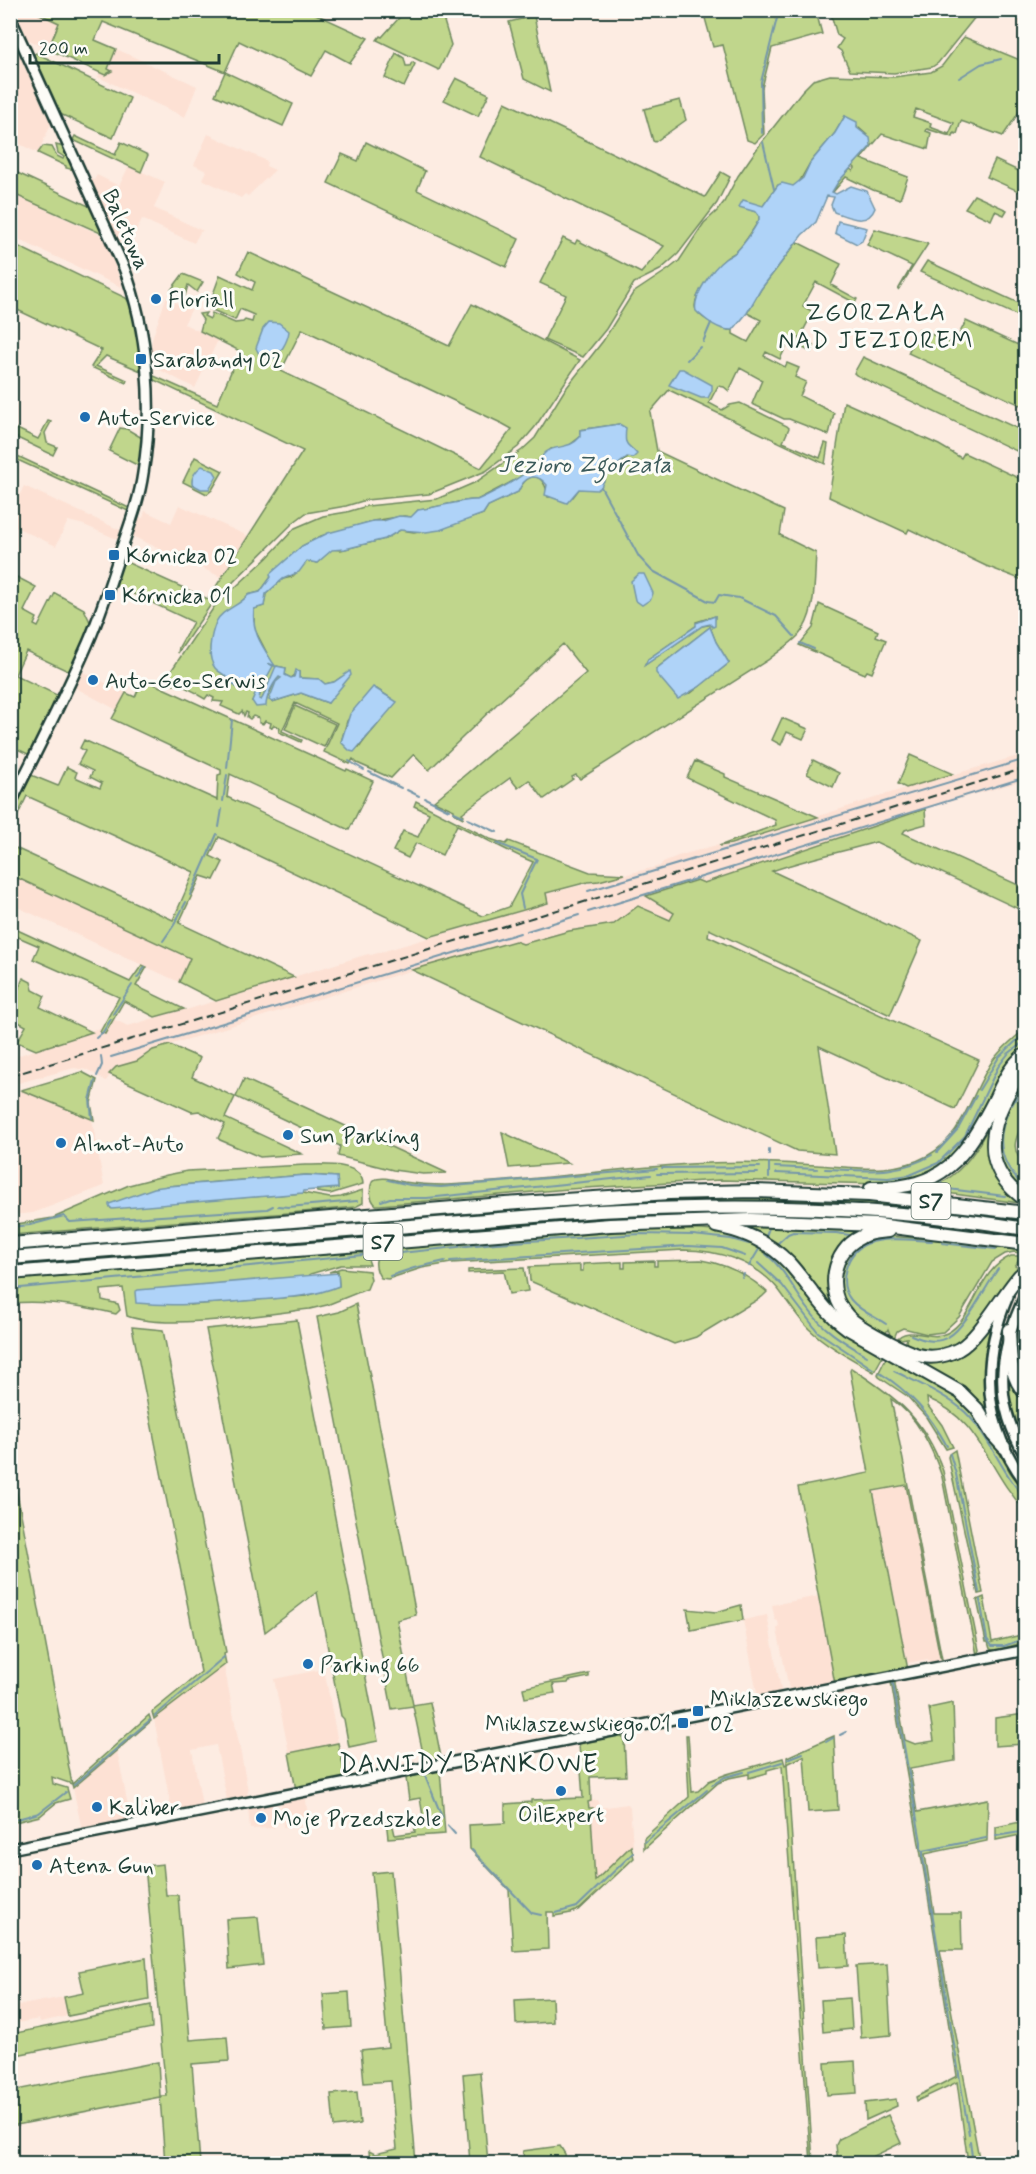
<svg xmlns="http://www.w3.org/2000/svg" width="1036" height="2174" viewBox="0 0 1036 2174" font-family="Mynerve,sans-serif">
  <style>
    .built { fill: #fde1d4 }
    .green { fill: #c0d68c; stroke: #708a60; stroke-width: 1.5; fill-rule: evenodd }
    .water { fill: #afd3f8; stroke: #7597aa; stroke-width: 1.5 }
    .lines { fill: none; stroke-linecap: round; stroke-linejoin: round }
    .stream { stroke: #7597aa; stroke-width: 2 }
    .minor-casing { stroke: #1f3d34; stroke-width: 14 }
    .highway-casing { stroke: #1f3d34; stroke-width: 16 }
    .minor { stroke: #fdfcf7; stroke-width: 9 }
    .highway { stroke: #fdfcf7; stroke-width: 12 }
    .rail { stroke: #1f3d34; stroke-width: 2; stroke-dasharray: 9 4.5; stroke-linecap: butt }
    .poi-dot { fill: #1f6fb2; stroke: #fdfcf7; stroke-width: 2 }
    .labels { text-anchor: middle; stroke-width: 6; stroke-linejoin: round; paint-order: stroke }
    .shield { fill: #fdfcf7; stroke: #62766e; stroke-width: 1.5 }
    .shield-label { font-size: 21px; font-weight: bold; fill: #1f3d34 }
    .street-label { font-size: 22px; fill: #1f3d34; stroke: #fdfcf7 }
    .poi-label { font-size: 22px; fill: #1f3d34; stroke: #fdfcf7; text-anchor: start }
    .neighbourhood-label { font-size: 24px; letter-spacing: 1.5px; fill: #1f3d34; stroke: #fdfcf7 }
    .water-label { font-size: 24px; font-style: italic; fill: #3c5b5b; stroke: #fdfcf7 }
    .quarter-label { font-size: 26px; letter-spacing: 1.5px; fill: #1f3d34; stroke: #fdfcf7 }
  </style>
  <rect width="100%" height="100%" fill="#fdece2"/>
  <filter id="ink" filterUnits="userSpaceOnUse"><feTurbulence type="fractalNoise" baseFrequency=".0167" numOctaves="2"/><feDisplacementMap in="SourceGraphic" scale="12" xChannelSelector="R" yChannelSelector="G"/><feConvolveMatrix kernelMatrix="1 2 1 2 8 2 1 2 1" color-interpolation-filters="sRGB"/></filter>
  <g filter="url(#ink)">
    <g class="built">
      <polygon points="13,11 33,11 60,23 48,49 25,38"/>
      <polygon points="11,41 14,43 51,124 38,153 11,140"/>
      <polygon points="112,47 197,86 185,117 98,77"/>
      <polygon points="208,134 267,161 266,166 275,170 248,196 245,194 241,198 202,179 206,171 194,165"/>
      <polygon points="129,166 165,182 154,208 203,231 200,232 194,243 142,219 130,244 114,237 87,176 94,180 97,175 119,186"/>
      <polygon points="11,193 103,236 122,284 121,287 11,236"/>
      <polygon points="166,298 191,310 184,324 218,340 195,388 150,365 150,352 153,336"/>
      <polygon points="24,486 122,531 119,540 84,525 68,521 56,546 11,525 11,513"/>
      <polygon points="179,505 248,536 221,577 132,536 139,517 143,518 145,511 171,523"/>
      <polygon points="81,671 126,693 117,710 74,687"/>
      <polygon points="1025,754 1025,780 925,809 704,883 697,880 647,896 674,913 669,922 643,933 600,925 569,931 523,944 515,941 406,972 153,1050 137,1061 116,1067 106,1081 88,1070 74,1068 11,1085 11,1058 102,1027 100,1032 104,1034 113,1019 128,1026 184,1009 186,1010 368,954 371,955 547,903 546,894 660,866 663,862 678,856 713,846 732,844 906,788"/>
      <polygon points="11,875 190,958 179,982 11,904"/>
      <polygon points="21,1090 92,1119 104,1186 33,1213 11,1215 11,1094 17,1095"/>
      <polygon points="906,1484 941,1660 929,1662 928,1659 907,1663 872,1491"/>
      <polygon points="819,1596 835,1684 815,1688 812,1684 804,1685 802,1690 792,1692 789,1689 777,1629 779,1627 778,1621 775,1620 772,1605"/>
      <polygon points="767,1615 781,1690 780,1694 758,1698 743,1620"/>
      <polygon points="224,1665 248,1791 247,1796 227,1800 216,1745 192,1750 202,1805 183,1809 177,1805 171,1807 154,1719"/>
      <polygon points="324,1669 338,1743 289,1753 274,1679"/>
      <polygon points="117,1750 131,1821 82,1830 73,1788"/>
      <polygon points="306,1798 308,1824 283,1827 281,1802"/>
      <polygon points="598,1800 599,1808 628,1804 630,1807 633,1845 595,1882 591,1815 594,1814 593,1809 589,1808 588,1801"/>
      <polygon points="272,1804 274,1828 250,1829 248,1808"/>
      <polygon points="64,1997 68,2016 40,2022 39,2019 11,2024 11,2007"/>
    </g>
    <g class="green">
      <polygon points="96,10 105,14 106,10 309,11 368,38 350,63 326,50 311,76 239,41 225,72 293,104 283,126 215,95 225,72 103,22 95,40 116,49 108,69 112,71 105,75 48,49 59,23 33,11"/>
      <polygon points="408,10 441,11 451,45 439,70 377,40 380,36 382,37 398,19"/>
      <polygon points="703,11 816,11 822,34 772,48 762,88 764,134 755,143 747,140 723,45 713,47"/>
      <polygon points="865,11 865,10 980,11 938,63 932,67 894,73 850,71 841,51 837,48 843,39 837,35 830,11 862,11 863,13"/>
      <polygon points="534,16 550,92 524,79 509,22"/>
      <path d="M 964,37 L 1025,62 L 1025,103 L 1003,136 L 961,121 L 957,134 L 954,133 L 953,137 L 927,129 L 926,131 L 931,133 L 928,149 L 882,134 L 861,159 L 908,177 L 900,199 L 873,190 L 846,177 L 833,192 L 838,182 L 850,169 L 853,171 L 855,168 L 853,166 L 865,150 L 867,135 L 845,116 L 835,133 L 810,163 L 798,184 L 793,186 L 778,185 L 763,206 L 742,207 L 756,212 L 759,216 L 759,220 C 753,230 745,243 737,251 C 733,254 729,256 725,259 C 716,266 690,299 696,310 C 702,320 719,325 728,330 L 733,330 L 733,334 L 748,342 L 761,320 L 747,313 L 761,289 L 797,242 L 841,264 L 831,285 L 857,299 L 855,303 L 816,282 L 803,306 L 813,312 L 799,339 L 814,346 L 811,352 L 789,341 L 780,359 L 766,352 L 764,356 L 785,367 L 787,363 L 799,368 L 795,377 L 806,382 L 800,396 L 834,413 L 829,435 L 789,419 L 784,419 L 752,404 L 762,380 L 740,368 L 729,391 L 724,387 L 718,386 L 709,403 L 722,410 L 730,405 L 740,403 L 787,426 L 789,428 L 783,442 L 820,458 L 825,443 L 828,444 L 825,464 L 669,390 L 650,412 L 657,451 L 784,511 L 780,535 L 816,553 C 814,579 817,615 798,636 C 789,645 778,652 768,660 L 580,779 L 576,775 L 572,777 L 573,779 L 544,799 L 529,780 L 518,788 L 510,778 L 462,813 L 464,815 L 463,818 L 454,813 L 454,810 L 434,801 L 586,673 L 563,644 L 498,703 L 429,770 L 414,754 L 391,778 L 357,763 L 353,759 L 350,764 L 324,752 L 337,723 L 295,703 L 282,731 L 302,740 L 301,742 L 279,732 L 280,728 L 274,725 L 272,728 L 270,727 L 271,723 L 265,721 L 263,724 L 259,723 L 259,718 L 253,716 L 250,719 L 247,717 L 248,713 L 246,712 L 244,716 L 242,711 L 239,714 L 221,706 L 223,702 L 213,701 L 214,698 L 208,695 L 205,699 L 198,695 L 197,693 L 177,683 L 174,685 L 165,680 L 214,607 L 267,558 L 295,528 L 323,516 L 347,512 L 367,506 L 437,499 L 476,482 L 522,450 L 535,438 L 564,391 L 603,341 L 633,293 L 669,269 L 679,261 L 704,223 L 717,211 L 724,202 L 738,176 L 761,143 L 802,91 L 813,80 L 830,75 L 894,77 L 931,72 L 942,66 ZM 916,109 L 954,123 L 949,134 L 930,127 L 931,123 L 913,117 ZM 619,424 L 628,448 L 633,450 L 629,457 L 607,474 L 604,481 L 579,489 L 573,497 L 548,497 C 545,473 528,469 518,492 L 488,506 L 483,514 L 453,524 L 414,532 L 400,530 L 385,539 L 341,550 L 332,549 L 317,563 L 307,561 L 292,577 L 283,579 L 266,594 L 264,606 L 254,609 L 254,628 L 273,665 L 268,662 L 272,665 L 261,688 L 259,699 L 262,700 L 263,697 L 277,666 L 286,668 L 285,675 L 291,678 L 299,672 L 299,678 L 319,679 L 325,684 L 334,682 L 340,678 L 328,703 L 301,693 L 272,702 L 281,678 L 279,677 L 275,681 L 266,701 L 252,701 L 261,683 L 258,682 L 240,689 C 219,672 200,656 217,627 C 220,622 222,616 227,612 C 234,606 242,603 248,595 L 260,592 L 271,577 L 302,546 L 321,536 L 373,521 L 404,516 L 412,517 L 418,510 C 436,508 462,499 477,500 L 519,478 L 551,449 L 567,447 L 580,437 L 580,430 ZM 715,616 L 714,624 L 702,626 L 645,665 L 648,659 L 697,625 L 696,622 ZM 710,627 L 716,642 L 729,663 L 691,693 L 675,695 L 656,669 ZM 377,689 L 392,699 C 388,718 370,731 359,748 L 341,742 L 347,721 L 371,690 Z"/>
      <polygon points="36,53 130,98 113,138 60,114 33,55"/>
      <polygon points="396,53 404,58 406,66 410,66 412,62 415,64 404,87 385,78"/>
      <polygon points="456,78 489,94 478,116 444,100"/>
      <polygon points="680,100 686,120 655,142 653,141 644,109"/>
      <polygon points="505,102 705,197 721,172 730,177 717,203 678,254 660,270 634,283 606,329 583,357 544,340 566,295 540,283 563,238 575,244 577,240 641,273 664,246 480,157"/>
      <polygon points="75,136 115,155 121,142 148,155 141,172 73,140"/>
      <polygon points="366,142 425,171 417,190 519,239 506,267 328,183 342,154 358,161"/>
      <polygon points="56,145 64,147 74,170 66,168 66,166 38,153 43,146 52,147 57,156 63,159 64,157 58,153"/>
      <polygon points="995,160 1025,174 1025,194 987,177"/>
      <polygon points="11,170 91,207 105,235 11,193"/>
      <polygon points="974,195 1007,210 1004,215 995,211 991,220 965,208"/>
      <polygon points="875,229 928,244 898,290 912,266 867,245"/>
      <path d="M 11,243 L 126,298 C 138,313 141,352 141,371 L 106,356 L 96,366 L 127,380 L 126,383 L 91,367 L 102,350 L 11,307 Z"/>
      <path d="M 248,252 L 449,346 L 472,304 L 580,360 L 535,427 L 518,447 L 486,471 L 429,494 L 366,500 L 346,506 L 306,513 L 294,522 L 212,603 L 178,653 L 179,647 L 193,622 L 114,585 L 124,561 L 208,599 L 303,451 L 152,379 L 154,376 L 217,404 L 240,351 L 200,331 L 203,320 L 199,314 L 206,313 L 204,316 L 210,319 L 212,313 L 235,323 L 243,322 L 245,320 L 252,322 L 254,315 L 240,309 L 235,320 L 208,308 L 220,275 L 252,290 L 255,282 L 238,273 ZM 302,329 L 503,424 L 512,429 L 481,468 L 281,371 Z"/>
      <polygon points="927,261 1025,306 1025,319 920,272"/>
      <polygon points="183,274 203,282 197,292 188,285 184,299 172,293 171,290"/>
      <polygon points="966,321 1025,348 1025,371 1023,376 1025,378 1025,407 908,353 919,329 954,344"/>
      <polygon points="863,357 1025,432 1025,455 856,375 854,373"/>
      <polygon points="844,402 939,445 961,458 964,453 1025,481 1025,581 986,566 909,529 907,533 829,497"/>
      <polygon points="48,421 51,422 45,433 47,443 57,447 53,455 11,435 11,426 38,439"/>
      <polygon points="120,428 127,429 142,438 139,466 109,451"/>
      <polygon points="11,453 129,508 128,511 11,457"/>
      <polygon points="195,457 223,471 212,490 207,494 183,482"/>
      <polygon points="11,574 36,587 24,611 37,618 34,625 38,627 55,593 84,609 91,624 70,672 26,651 15,675 59,696 30,755 11,746 13,739 10,738"/>
      <polygon points="819,604 878,631 876,636 886,640 872,673 867,671 865,674 799,645 813,628"/>
      <path d="M 143,679 L 346,771 L 347,769 L 373,781 L 349,830 L 230,774 L 227,797 L 483,916 L 509,907 L 533,862 C 506,851 483,837 457,825 L 442,855 L 416,843 L 408,858 L 393,851 L 403,831 L 418,837 L 429,813 L 414,806 L 416,801 L 490,839 L 506,844 L 509,841 L 590,872 L 625,874 L 599,881 L 588,882 L 546,893 L 548,903 L 429,937 L 219,837 L 210,856 L 223,862 L 214,880 L 201,876 L 179,923 L 294,977 L 216,1001 L 179,982 L 190,958 L 11,875 L 11,846 L 173,920 L 194,872 L 27,796 L 11,829 L 10,819 L 31,775 L 58,786 L 67,767 L 77,772 L 75,777 L 100,788 L 102,783 L 90,777 L 93,771 L 78,764 L 85,751 L 80,748 L 84,740 L 217,800 L 218,775 L 221,774 L 221,770 L 112,719 L 126,693 L 135,697 Z"/>
      <polygon points="295,706 335,724 324,747 285,729"/>
      <polygon points="782,718 808,729 803,739 787,732 781,745 772,740"/>
      <polygon points="910,755 953,774 906,788 898,784"/>
      <polygon points="813,760 839,773 833,787 807,774"/>
      <polygon points="695,761 725,774 725,777 818,817 731,844 719,846 776,825 775,820 687,778"/>
      <path d="M 925,809 L 926,824 L 905,830 L 903,833 L 1025,888 L 1025,912 L 876,842 C 842,852 806,859 772,871 L 922,941 L 890,1015 L 709,929 L 708,936 L 979,1060 L 955,1109 L 819,1046 L 835,1154 L 797,1151 L 412,970 L 515,941 L 523,944 L 569,931 L 614,924 L 638,906 L 670,920 L 674,913 L 646,896 L 697,880 L 704,883 Z"/>
      <polygon points="11,927 130,982 142,965 147,967 136,986 184,1009 155,1017 124,1001 105,1034 100,1032 119,997 33,959 39,946 11,934"/>
      <polygon points="23,978 31,982 33,990 45,996 40,1007 92,1032 36,1050 17,1042 26,1026 11,1018 11,993 16,995"/>
      <path d="M 1025,1029 L 1025,1046 L 1015,1054 L 1003,1068 L 968,1139 L 946,1164 L 919,1178 L 881,1184 L 720,1180 L 569,1189 L 380,1205 L 376,1205 C 369,1199 369,1187 373,1180 C 384,1176 393,1180 404,1182 C 417,1184 431,1185 445,1185 C 526,1182 608,1169 689,1164 C 732,1161 774,1162 816,1165 C 854,1167 893,1175 927,1156 C 964,1136 971,1092 993,1060 C 1002,1048 1014,1038 1025,1029 Z"/>
      <polygon points="170,1045 200,1058 192,1077 235,1097 225,1118 302,1154 260,1157 220,1140 218,1138 225,1124 199,1111 192,1112 109,1074 116,1067 137,1061 153,1050"/>
      <polygon points="82,1072 97,1080 91,1103 94,1120 21,1090"/>
      <path d="M 1025,1075 C 1025,1087 1027,1101 1025,1113 C 1023,1133 1004,1143 1025,1165 L 1025,1193 C 980,1161 1000,1113 1025,1075 Z"/>
      <polygon points="244,1079 447,1173 423,1174 393,1170 338,1156 340,1146 236,1097"/>
      <path d="M 988,1127 L 988,1152 L 1020,1203 L 924,1190 C 930,1186 939,1184 946,1180 C 966,1167 978,1149 988,1127 Z"/>
      <polygon points="502,1132 569,1163 509,1168"/>
      <path d="M 305,1165 C 322,1165 362,1161 363,1184 L 330,1194 L 317,1192 L 316,1190 L 338,1188 L 337,1177 L 306,1175 L 168,1186 L 110,1208 L 303,1193 L 330,1198 L 341,1197 L 363,1190 L 363,1203 L 355,1207 L 314,1211 L 11,1235 L 11,1225 L 53,1218 L 129,1185 L 167,1175 L 187,1171 Z"/>
      <polygon points="713,1198 830,1199 881,1202 1026,1219 1025,1225 749,1204 11,1254 11,1249 596,1202"/>
      <polygon points="672,1213 801,1214 882,1219 882,1222 547,1224 57,1264 57,1260 627,1215"/>
      <polygon points="742,1227 865,1231 829,1281 859,1331"/>
      <path d="M 645,1230 L 702,1230 L 723,1232 L 763,1246 L 884,1354 L 874,1372 C 852,1359 827,1346 809,1329 C 797,1317 788,1302 778,1289 C 755,1261 718,1250 683,1250 L 451,1263 L 422,1268 L 388,1279 L 381,1278 C 374,1269 373,1255 384,1249 Z"/>
      <path d="M 887,1236 L 941,1240 L 1025,1251 L 1025,1254 L 1014,1252 L 1005,1254 L 992,1262 L 959,1317 L 943,1332 L 927,1334 L 903,1328 L 897,1331 L 894,1338 L 891,1337 L 888,1329 L 885,1335 C 871,1328 852,1319 844,1305 C 833,1284 840,1256 861,1244 C 868,1239 879,1238 887,1236 Z"/>
      <path d="M 356,1252 L 366,1254 L 370,1265 L 341,1265 L 310,1274 L 310,1276 L 189,1305 L 306,1296 L 339,1286 L 338,1271 L 329,1272 L 341,1268 L 369,1271 L 371,1279 L 367,1289 L 327,1305 L 310,1309 C 264,1314 168,1331 127,1316 L 123,1288 L 101,1290 L 102,1300 L 118,1304 L 120,1310 L 116,1314 C 80,1305 47,1300 11,1303 L 11,1280 Z"/>
      <path d="M 1011,1256 L 1022,1256 L 1015,1266 L 1018,1268 L 986,1315 L 957,1346 L 927,1353 L 905,1345 L 907,1338 L 896,1340 C 908,1324 930,1342 947,1333 C 976,1318 976,1271 1011,1256 Z"/>
      <path d="M 701,1260 C 727,1264 747,1274 767,1292 L 762,1297 L 696,1337 L 674,1344 L 530,1281 L 529,1267 L 580,1265 L 580,1271 L 583,1271 L 583,1264 L 622,1262 L 622,1268 L 625,1268 L 625,1262 L 654,1261 L 654,1266 L 657,1266 L 657,1261 Z"/>
      <polygon points="524,1268 528,1291 509,1294 504,1271 468,1273 468,1270"/>
      <polygon points="356,1304 416,1615 397,1620 413,1705 430,1702 441,1757 441,1760 425,1763 413,1706 392,1709 317,1317 339,1312"/>
      <path d="M 1025,1310 L 1025,1388 C 1009,1362 1014,1337 1025,1310 Z"/>
      <polygon points="297,1320 378,1741 349,1747 344,1719 341,1716 317,1592 265,1632 206,1329"/>
      <path d="M 992,1322 C 982,1354 981,1386 989,1418 L 922,1363 L 922,1361 C 959,1364 969,1347 992,1322 Z"/>
      <polygon points="132,1327 163,1330 226,1652 224,1654 226,1664 154,1719 152,1712 201,1672"/>
      <path d="M 887,1356 L 960,1397 L 990,1436 L 1010,1472 L 1025,1492 L 1025,1510 C 987,1471 982,1420 927,1398 L 928,1406 L 942,1425 L 953,1447 L 946,1449 L 926,1417 L 907,1396 L 879,1377 L 878,1374 Z"/>
      <path d="M 851,1368 C 896,1397 925,1419 943,1471 L 979,1650 L 977,1655 L 942,1477 C 932,1447 918,1417 891,1399 L 942,1659 L 940,1657 L 906,1485 L 873,1491 L 908,1670 L 835,1684 L 798,1487 L 869,1473 L 850,1371 Z"/>
      <path d="M 1007,1368 L 1025,1399 L 1025,1449 C 1011,1418 1008,1401 1007,1368 Z"/>
      <polygon points="955,1450 983,1593 978,1594 948,1457 949,1454"/>
      <polygon points="11,1461 72,1784 149,1715 151,1721 73,1788 72,1784 52,1777 53,1784 67,1788 70,1799 56,1803 40,1816 11,1823"/>
      <polygon points="984,1597 992,1642 1025,1634 1025,1642 995,1651 990,1649 988,1642 986,1642 977,1600"/>
      <polygon points="741,1605 743,1620 691,1630 687,1609 716,1612"/>
      <polygon points="589,1674 589,1677 569,1681 568,1683 553,1684 555,1693 525,1698 523,1688"/>
      <polygon points="891,1682 895,1682 895,1685 905,1740 915,1744 934,1741 929,1708 953,1703 955,1761 910,1769 917,1812 988,1799 987,1841 925,1854 934,1913 961,1913 962,1950 940,1950 980,2163 968,2163 957,2082 917,2101 916,2097 957,2076 927,1890"/>
      <polygon points="1025,1714 1025,1744 995,1746 995,1718"/>
      <polygon points="620,1735 624,1738 626,1776 590,1777 591,1801 588,1802 589,1808 593,1808 594,1814 591,1815 595,1881 631,1846 634,1858 580,1909 571,1913 554,1916 554,1912 547,1912 548,1949 513,1951 509,1890 470,1849 469,1825 505,1823 505,1804 531,1802 531,1800 583,1798 579,1744"/>
      <polygon points="686,1735 688,1735 692,1792 698,1791 709,1781 727,1774 783,1758 785,1765 787,1764 787,1757 834,1736 838,1810 808,1812 804,1756 787,1764 813,2163 811,2163 782,1766 767,1770 767,1773 749,1778 749,1774 729,1778 718,1783 644,1849 644,1838 689,1797"/>
      <polygon points="338,1743 346,1780 296,1790 289,1753"/>
      <polygon points="440,1770 445,1834 388,1838 386,1819 392,1822 395,1835 415,1832 414,1817 423,1816 420,1798 409,1800 406,1778"/>
      <polygon points="1025,1821 1025,1834 996,1840 996,1827"/>
      <polygon points="163,1864 166,1895 178,1895 190,2040 227,2037 229,2061 192,2064 200,2163 165,2163 160,2097 11,2126 11,2091 158,2062 160,2096 167,2096 161,2042 145,1866"/>
      <polygon points="391,1871 416,2163 398,2163 397,2159 370,2163 369,2151 375,2154 397,2149 391,2081 364,2083 361,2050 388,2047 372,1873"/>
      <polygon points="258,1917 263,1965 229,1969 226,1919"/>
      <polygon points="846,1935 848,1966 818,1968 816,1937"/>
      <polygon points="146,1958 149,2000 68,2016 64,1997 84,1993 79,1971"/>
      <polygon points="887,1964 891,2035 861,2038 856,1966"/>
      <polygon points="349,1992 351,2027 326,2029 323,1994"/>
      <polygon points="552,1998 553,2022 516,2024 515,2000"/>
      <polygon points="850,1998 852,2029 823,2032 821,2000"/>
      <polygon points="151,2005 152,2028 11,2056 11,2034"/>
      <polygon points="855,2061 857,2093 827,2095 825,2063"/>
      <polygon points="480,2072 488,2163 470,2163 463,2074"/>
      <polygon points="357,2092 360,2124 334,2127 331,2094"/>
      <polygon points="896,2099 897,2106 866,2120 865,2103"/>
      <polygon points="888,2115 901,2143 860,2163 838,2163 836,2145 839,2139"/>
      <polygon points="560,2146 565,2154 566,2163 524,2163 523,2151"/>
    </g>
    <g class="water">
      <path d="M 845,116 L 857,122 L 857,128 L 870,138 L 871,146 L 838,182 L 832,192 L 836,194 L 851,186 L 867,191 L 875,208 C 868,227 848,217 834,212 L 831,205 L 834,197 L 827,196 L 816,222 L 802,235 L 761,289 L 747,313 L 733,330 C 719,331 707,321 696,311 C 692,296 713,268 725,259 C 729,256 733,255 737,251 C 744,244 754,229 759,220 L 759,216 L 756,212 L 739,207 L 743,200 L 763,206 L 778,185 L 782,183 L 793,186 L 803,178 L 810,163 L 835,133 Z"/>
      <polygon points="838,221 867,228 862,241 857,244 835,233"/>
      <path d="M 269,322 L 279,323 L 289,331 C 288,341 280,355 271,360 L 259,354 L 256,348 L 263,329 Z"/>
      <polygon points="679,369 683,369 712,385 712,390 708,398 701,398 669,385"/>
      <path d="M 619,424 L 626,428 C 624,448 627,442 637,454 L 633,458 L 627,457 L 607,474 L 601,487 L 597,490 L 579,489 L 567,503 L 545,495 L 547,485 C 535,471 524,477 518,492 L 488,506 L 483,514 L 440,530 L 426,532 L 400,530 L 385,539 L 345,549 L 332,550 L 317,563 L 307,561 L 299,572 L 283,579 L 266,594 L 264,606 L 254,609 C 251,632 263,647 275,666 L 268,663 L 273,666 L 261,688 L 259,699 L 261,700 L 263,697 L 276,666 L 286,668 L 285,675 L 291,678 L 294,677 L 296,670 L 299,672 L 299,678 L 319,679 L 325,684 L 334,682 L 350,671 L 351,675 L 328,703 L 301,693 L 272,702 L 269,700 L 276,682 L 281,678 L 279,677 C 272,684 266,698 266,706 L 256,707 L 252,701 L 260,682 L 258,682 L 255,689 C 251,689 244,690 240,689 C 235,687 229,681 226,677 C 223,673 218,672 215,668 C 206,656 211,635 216,622 C 222,609 240,606 248,595 L 260,592 L 271,577 L 270,574 L 302,546 L 328,533 L 373,521 L 383,521 L 399,516 L 411,517 L 418,510 C 436,508 463,499 477,500 C 500,490 520,479 537,463 C 541,459 542,455 546,452 C 558,444 569,450 580,437 L 580,430 Z"/>
      <path d="M 202,466 L 214,471 L 217,476 L 209,489 L 201,489 L 192,484 C 191,477 196,470 202,466 Z"/>
      <polygon points="639,574 644,574 653,593 651,599 642,605 635,600 631,581"/>
      <polygon points="715,616 715,626 713,627 710,624 702,626 645,665 648,659 696,626 696,623"/>
      <polygon points="710,627 716,642 729,663 699,687 678,699 656,673 656,669"/>
      <polygon points="373,687 397,702 354,752 350,751 341,742 350,714"/>
      <polygon points="306,1175 337,1177 338,1188 304,1191 303,1193 112,1209 109,1206 109,1204 154,1188 168,1186"/>
      <path d="M 338,1273 L 339,1286 C 313,1297 284,1298 257,1300 C 216,1303 177,1307 136,1303 L 135,1292 L 138,1290 Z"/>
    </g>
    <g class="lines">
      <g class="stream">
        <polyline points="959,78 981,64 1001,59"/>
        <polyline points="762,133 761,82 779,10"/>
        <polyline points="763,142 774,189"/>
        <polyline points="703,342 711,323"/>
        <polyline points="687,360 700,347"/>
        <polyline points="601,487 639,557 651,570 708,601 715,602 719,595 739,598 776,616 794,636"/>
        <polyline points="800,643 814,649"/>
        <polyline points="349,761 364,770"/>
        <polyline points="227,768 232,720"/>
        <polyline points="369,772 401,788"/>
        <polyline points="407,790 419,796"/>
        <polyline points="425,798 449,810"/>
        <polyline points="223,801 227,775"/>
        <polyline points="454,812 463,816"/>
        <polyline points="468,819 497,832"/>
        <polyline points="219,827 222,809"/>
        <polyline points="497,843 537,859 520,894 523,908"/>
        <polyline points="588,891 1026,759"/>
        <polyline points="190,895 217,834"/>
        <polyline points="588,912 1026,777"/>
        <polyline points="527,931 579,915"/>
        <polyline points="163,941 174,925 186,902"/>
        <polyline points="137,978 145,967"/>
        <polyline points="113,1014 132,985"/>
        <polyline points="96,1038 103,1032 111,1019"/>
        <polyline points="111,1057 520,933"/>
        <polyline points="97,1076 102,1065 101,1056"/>
        <polyline points="979,1090 999,1057 1026,1032"/>
        <polyline points="1012,1105 1026,1081"/>
        <path d="M 1009,1110 C 995,1139 1000,1166 1026,1188"/>
        <polyline points="92,1118 90,1100 95,1081"/>
        <polyline points="769,1150 769,1154"/>
        <polyline points="937,1152 958,1129 976,1096"/>
        <polyline points="769,1163 769,1178"/>
        <polyline points="775,1167 817,1169"/>
        <polyline points="662,1168 760,1167"/>
        <path d="M 825,1169 C 864,1170 896,1176 932,1155"/>
        <polyline points="776,1173 888,1178 910,1175 938,1163 965,1136 998,1067 1008,1054 1026,1040"/>
        <polyline points="657,1174 758,1173"/>
        <polyline points="388,1180 410,1185 441,1187 657,1169"/>
        <polyline points="941,1183 948,1189 1005,1196"/>
        <polyline points="381,1201 390,1198 427,1198 651,1175"/>
        <polyline points="278,1206 288,1207 357,1201"/>
        <polyline points="10,1227 30,1225 64,1216 70,1222 267,1209 273,1206"/>
        <polyline points="765,1239 769,1228"/>
        <polyline points="778,1243 788,1234 793,1232 836,1233 850,1235"/>
        <polyline points="942,1243 996,1249"/>
        <path d="M 766,1254 C 785,1269 794,1291 809,1310 C 824,1331 846,1343 867,1356"/>
        <polyline points="381,1255 496,1243 640,1234 693,1235 731,1239 749,1244"/>
        <polyline points="450,1261 689,1246 722,1248 745,1256"/>
        <polyline points="758,1263 782,1285 818,1332 873,1369"/>
        <polyline points="749,1266 761,1246"/>
        <polyline points="390,1276 414,1268 445,1261"/>
        <polyline points="742,1278 744,1274"/>
        <polyline points="10,1289 363,1255"/>
        <path d="M 886,1324 C 875,1317 860,1311 851,1300 C 837,1283 846,1253 866,1244 C 887,1236 910,1240 932,1241"/>
        <path d="M 911,1335 C 923,1340 936,1344 948,1337 C 965,1328 986,1286 998,1269"/>
        <polyline points="1026,1345 1024,1360 1026,1374"/>
        <path d="M 894,1371 C 916,1382 947,1395 965,1412 C 990,1436 1001,1473 1026,1499"/>
        <path d="M 880,1373 C 910,1392 930,1415 947,1446"/>
        <polyline points="1020,1402 1026,1426"/>
        <polyline points="950,1454 956,1474 979,1592"/>
        <polyline points="980,1600 987,1639 992,1646 1004,1646 1026,1638"/>
        <polyline points="893,1684 921,1842 921,1849 923,1851 923,1858 969,2134"/>
        <polyline points="155,1716 224,1657"/>
        <polyline points="840,1735 846,1732"/>
        <polyline points="826,1742 833,1738"/>
        <polyline points="788,1759 803,1753"/>
        <polyline points="749,1772 782,1762"/>
        <polyline points="425,1775 442,1817"/>
        <polyline points="74,1785 150,1720"/>
        <polyline points="712,1785 725,1777 744,1772"/>
        <polyline points="10,1821 39,1813 66,1792"/>
        <polyline points="448,1826 455,1834"/>
        <polyline points="996,1836 1026,1831"/>
        <polyline points="645,1842 707,1790"/>
        <polyline points="472,1850 532,1913 541,1915"/>
        <polyline points="923,1851 986,1838"/>
        <polyline points="556,1913 577,1907 633,1853"/>
        <polyline points="970,2141 973,2164"/>
      </g>
      <defs>
        <g id="minor">
          <path d="M 10,17 L 124,268 C 148,330 154,408 143,473 C 139,502 128,529 119,556 C 109,587 99,620 85,650 C 62,702 35,754 10,805"/>
          <path d="M 1026,1294 C 998,1352 992,1400 1026,1457"/>
          <path d="M 1008,1296 C 980,1362 982,1425 1026,1483"/>
          <polyline points="10,1849 1026,1650"/>
        </g>
        <g id="highway">
          <path d="M 1026,1067 C 1016,1075 1012,1087 1006,1098 C 986,1138 986,1173 1026,1200"/>
          <path d="M 871,1188 C 944,1189 964,1159 995,1099 C 1003,1082 1010,1065 1026,1054"/>
          <path d="M 716,1226 C 744,1231 769,1242 789,1263 C 809,1285 822,1310 847,1328 L 960,1392 L 977,1409 L 993,1435 L 1004,1447"/>
          <path d="M 888,1231 C 880,1232 869,1232 861,1237 C 832,1251 825,1291 847,1315 C 857,1327 908,1354 923,1356 C 935,1358 949,1355 959,1349 C 979,1338 1003,1294 1020,1275"/>
          <polyline points="10,1244 490,1205 669,1193 754,1191 869,1195 1026,1213"/>
          <path d="M 10,1258 L 599,1211 C 742,1204 885,1206 1026,1229"/>
          <polyline points="10,1273 610,1225 751,1220 877,1225 1026,1244"/>
          <path d="M 1009,1330 C 1010,1353 1009,1376 1026,1394"/>
        </g>
      </defs>
      <use href="#minor" class="minor-casing"/>
      <use href="#highway" class="highway-casing"/>
      <use href="#minor" class="minor"/>
      <use href="#highway" class="highway"/>
      <polyline class="rail" points="10,1076 1026,768"/>
    </g>
  </g>
  <g class="poi-dot">
    <circle cx="156" cy="299" r="6"/>
    <rect x="135" y="353" width="12" height="12" rx="3"/>
    <circle cx="85" cy="417" r="6"/>
    <rect x="108" y="549" width="12" height="12" rx="3"/>
    <rect x="104" y="589" width="12" height="12" rx="3"/>
    <circle cx="93" cy="680" r="6"/>
    <circle cx="288" cy="1135" r="6"/>
    <circle cx="61" cy="1143" r="6"/>
    <circle cx="308" cy="1664" r="6"/>
    <rect x="692" y="1705" width="12" height="12" rx="3"/>
    <rect x="677" y="1717" width="12" height="12" rx="3"/>
    <circle cx="561" cy="1791" r="6"/>
    <circle cx="97" cy="1807" r="6"/>
    <circle cx="261" cy="1818" r="6"/>
    <circle cx="37" cy="1865" r="6"/>
  </g>
  <g class="labels">
    <g class="shield">
      <rect x="911.5" y="1183" width="39" height="36" rx="4.5"/>
      <rect x="363.5" y="1224" width="39" height="36" rx="4.5"/>
    </g>
    <g class="shield-label">
      <text x="931" y="1208">S7</text>
      <text x="383" y="1249">S7</text>
    </g>
    <g class="street-label">
      <text transform="translate(127 229) rotate(66)" y="8">Baletowa</text>
    </g>
    <g class="poi-label">
      <text x="168" y="307">Floriall</text>
      <text x="153" y="367">Sarabandy 02</text>
      <text x="97" y="425">Auto-Service</text>
      <text x="126" y="563">Kórnicka 02</text>
      <text x="122" y="603">Kórnicka 01</text>
      <text x="105" y="688">Auto-Geo-Serwis</text>
      <text x="300" y="1143">Sun Parking</text>
      <text x="73" y="1151">Almot-Auto</text>
      <text x="320" y="1672">Parking 66</text>
      <text x="710" y="1706">Miklaszewskiego<tspan x="710" dy="25">02</tspan></text>
      <text x="671" y="1731" text-anchor="end">Miklaszewskiego 01</text>
      <text x="109" y="1815">Kaliber</text>
      <text x="561" y="1822" text-anchor="middle">OilExpert</text>
      <text x="273" y="1826">Moje Przedszkole</text>
      <text x="49" y="1873">Atena Gun</text>
    </g>
    <g class="neighbourhood-label">
      <text x="876" y="320">ZGORZAŁA<tspan x="876" dy="28">NAD JEZIOREM</tspan></text>
    </g>
    <g class="water-label">
      <text x="585" y="472">Jezioro Zgorzała</text>
    </g>
    <g class="quarter-label">
      <text x="469" y="1772">DAWIDY BANKOWE</text>
    </g>
  </g>
  <rect width="1036" height="2174" fill="none" stroke="#fdfcf7" stroke-width="36"/>
  <rect x="18" y="18" width="1000" height="2138" fill="none" stroke="#1f3d34" stroke-width="2" filter="url(#ink)"/>
  <path d="M30 54v9h189v-9" fill="none" stroke="#1f3d34" stroke-width="3"/>
  <text x="39" y="54" font-size="18" fill="#1f3d34" stroke="#fdfcf7" stroke-width="4.5" paint-order="stroke">200 m</text>
</svg>
